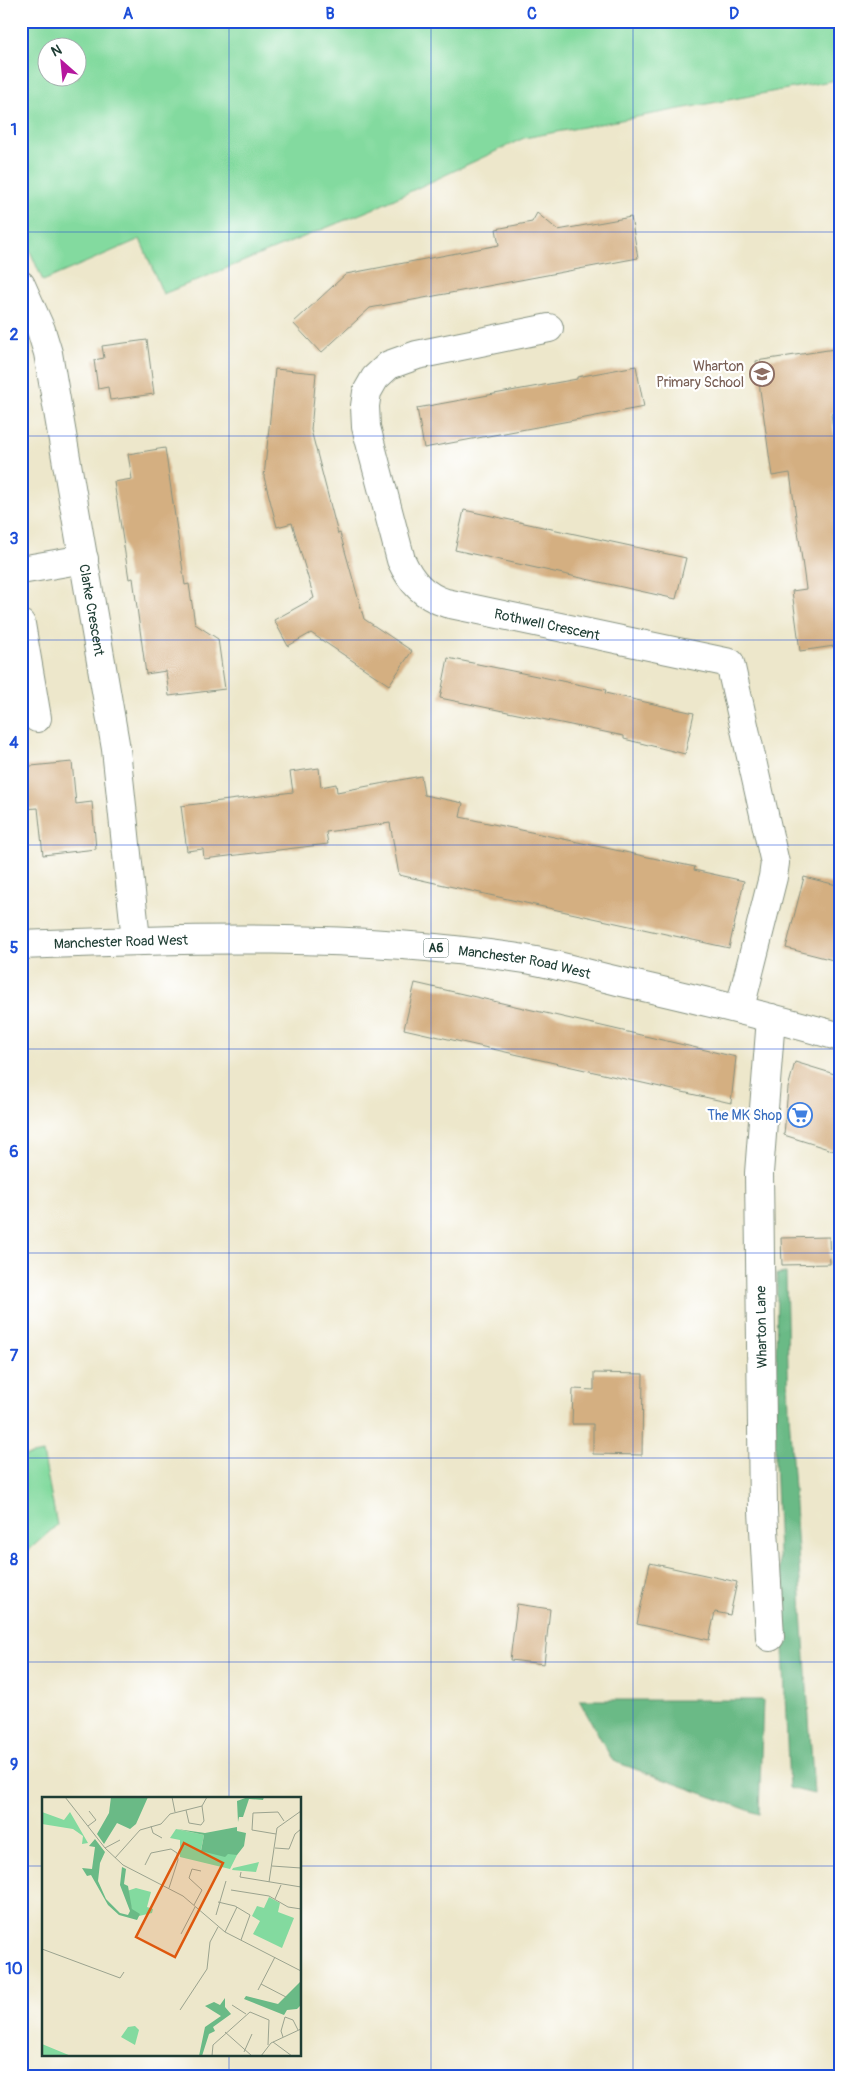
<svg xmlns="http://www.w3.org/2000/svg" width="862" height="2098" viewBox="0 0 862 2098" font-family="Pangolin,sans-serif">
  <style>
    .green { fill: #83da9f; stroke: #518c6a; fill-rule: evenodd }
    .forest { fill: #6aba86; stroke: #447c5d }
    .building { fill: #d4af81 }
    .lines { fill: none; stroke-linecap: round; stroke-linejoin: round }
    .minor-casing { stroke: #869280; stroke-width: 30 }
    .major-casing { stroke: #869280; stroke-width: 30 }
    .minor { stroke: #fff; stroke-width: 28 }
    .major { stroke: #fff; stroke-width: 28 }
    .grid { fill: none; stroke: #1d4ed8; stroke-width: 1; stroke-opacity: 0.55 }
    .labels { text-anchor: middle; stroke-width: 4.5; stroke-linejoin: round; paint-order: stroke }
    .shield { fill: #fff; stroke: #627771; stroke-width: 1 }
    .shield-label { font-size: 12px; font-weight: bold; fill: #1f3d34 }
    .education-label { font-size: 14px; fill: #785e54; stroke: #fff; text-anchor: end }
    .street-label { font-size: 14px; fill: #1f3d34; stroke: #fff }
    .shop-label { font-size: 14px; fill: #366cbe; stroke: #fff; text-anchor: end }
    .inset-road { fill: none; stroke: #9ba38f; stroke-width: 1 }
    .view { fill: #de580e; fill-opacity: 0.15; stroke: #de580e; stroke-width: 2.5 }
    .inset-edge { fill: none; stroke: #1f3d34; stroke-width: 2.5 }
    .neatline { fill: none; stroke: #1d4ed8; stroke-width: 2 }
    .grid-label { font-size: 16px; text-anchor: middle; font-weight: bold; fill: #1d4ed8 }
  </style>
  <rect width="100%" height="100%" fill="#fff"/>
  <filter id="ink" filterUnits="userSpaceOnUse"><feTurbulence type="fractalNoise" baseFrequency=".02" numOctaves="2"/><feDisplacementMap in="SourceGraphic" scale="10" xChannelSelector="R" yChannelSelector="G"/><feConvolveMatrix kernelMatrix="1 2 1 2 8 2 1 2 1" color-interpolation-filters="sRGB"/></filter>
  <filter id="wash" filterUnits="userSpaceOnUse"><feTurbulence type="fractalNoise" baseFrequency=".0096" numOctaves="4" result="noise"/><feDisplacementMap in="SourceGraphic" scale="20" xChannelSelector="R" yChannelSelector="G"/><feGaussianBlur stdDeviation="1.12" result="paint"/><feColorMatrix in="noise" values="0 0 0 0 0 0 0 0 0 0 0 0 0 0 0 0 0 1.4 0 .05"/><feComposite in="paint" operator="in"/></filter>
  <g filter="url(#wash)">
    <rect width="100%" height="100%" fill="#ede7cb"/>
    <g class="green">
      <path d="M 21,21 L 841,21 L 841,79 L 524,138 L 375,208 L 163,294 L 140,239 L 43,281 L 21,230 ZM 48,48 L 78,48 L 78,78 L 48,78 Z"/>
      <polygon points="43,1453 57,1525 21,1557 21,1457"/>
    </g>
    <g class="forest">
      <polygon points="786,1273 789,1413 814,1794 789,1788 775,1460 777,1274"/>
      <polygon points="579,1700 763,1700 759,1814 613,1761"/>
    </g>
    <g id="blocks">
      <g class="building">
        <polygon points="537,213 558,230 631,217 638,258 370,308 321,353 293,323 346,274 499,245 496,229 532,222"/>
        <polygon points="147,340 154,394 110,400 108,387 98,389 94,360 104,358 102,346"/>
        <polygon points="841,348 841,412 831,414 841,475 841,645 800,651 792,591 806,589 790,473 772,476 756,361"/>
        <polygon points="636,366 644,407 424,448 417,408 577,379 577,377"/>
        <polygon points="275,369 316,373 311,430 338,534 340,533 364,619 412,651 389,685 311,633 288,646 274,620 314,598 292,523 277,527 264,477"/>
        <polygon points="165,448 185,585 189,584 195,624 218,639 225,689 169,696 166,671 146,674 133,578 129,579 114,482 132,479 128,454"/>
        <polygon points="464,510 686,558 676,599 455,550"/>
        <polygon points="448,658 606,690 605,693 694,713 685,754 624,739 624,736 440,698"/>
        <polygon points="72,762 76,804 92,802 96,849 43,855 38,808 23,809 21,767"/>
        <polygon points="319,768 321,787 336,784 337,792 421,776 424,795 463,803 460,817 695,867 694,870 744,881 729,948 399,875 390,823 326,832 328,844 204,859 203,849 187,851 181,806 293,792 290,772"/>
        <polygon points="804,877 841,886 841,962 786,948"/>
        <polygon points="415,983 736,1057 731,1103 404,1029"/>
        <polygon points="795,1062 841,1076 841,1153 784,1135 788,1088"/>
        <polygon points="829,1237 830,1264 782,1265 781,1238"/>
        <polygon points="594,1373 643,1374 642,1455 593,1454 593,1424 572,1424 573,1389 594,1390"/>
        <polygon points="650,1563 737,1582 730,1615 715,1612 709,1640 637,1624"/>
        <polygon points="517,1604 550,1609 544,1664 510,1660"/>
      </g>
    </g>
  </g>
  <g filter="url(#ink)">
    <use href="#blocks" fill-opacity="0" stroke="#869280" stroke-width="1"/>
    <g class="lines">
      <defs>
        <g id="minor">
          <path id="s1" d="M 21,285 L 41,330 L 48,353 L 116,749 L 136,940"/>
          <path id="s2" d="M 549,328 L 417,355 L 389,365 L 375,378 L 367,392 L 365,406 L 366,427 L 401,560 C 411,582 424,596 446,603 L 730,663 L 775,863 L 773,877 L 740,1008"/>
          <polyline points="21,570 84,559"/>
          <polyline points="21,624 37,718"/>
          <polyline points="770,1637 763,1511 759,1173 771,1018"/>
        </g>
        <g id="major">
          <path id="s3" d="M 21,945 C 189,938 358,933 525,959 C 556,964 587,974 618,981 C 693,998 767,1016 841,1037"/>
        </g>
      </defs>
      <use href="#minor" class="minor-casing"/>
      <use href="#major" class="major-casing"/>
      <use href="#minor" class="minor"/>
      <use href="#major" class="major"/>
    </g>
  </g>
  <path class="grid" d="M 229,21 L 229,1798M 431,21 L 431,2077M 633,21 L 633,2077M 21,232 L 841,232M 21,436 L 841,436M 21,640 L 841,640M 21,845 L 841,845M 21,1049 L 841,1049M 21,1253 L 841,1253M 21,1458 L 841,1458M 21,1662 L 841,1662M 21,1866 L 44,1866M 300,1866 L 841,1866M 229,2054 L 229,2077"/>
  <defs>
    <symbol id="school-ring" viewBox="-11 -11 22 22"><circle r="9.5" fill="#fff" stroke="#8d6e63" stroke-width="1.5"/><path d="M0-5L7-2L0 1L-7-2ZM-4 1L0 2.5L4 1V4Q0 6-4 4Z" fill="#8d6e63"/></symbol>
    <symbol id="supermarket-ring" viewBox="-11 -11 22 22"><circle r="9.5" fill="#fff" stroke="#3f7fe0" stroke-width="1.5"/><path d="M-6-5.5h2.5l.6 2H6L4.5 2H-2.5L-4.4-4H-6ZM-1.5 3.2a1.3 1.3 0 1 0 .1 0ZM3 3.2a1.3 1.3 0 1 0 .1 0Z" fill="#3f7fe0"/></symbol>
  </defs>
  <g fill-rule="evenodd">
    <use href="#school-ring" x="748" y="360" width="28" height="28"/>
    <use href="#supermarket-ring" x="786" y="1101" width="28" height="28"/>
  </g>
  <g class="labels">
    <rect class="shield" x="423.5" y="938.5" width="25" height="19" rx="4"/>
    <g class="shield-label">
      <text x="436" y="952">A6</text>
    </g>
    <g class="education-label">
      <text x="744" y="371">Wharton<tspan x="744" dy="16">Primary School</tspan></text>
    </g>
    <g class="street-label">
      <text dy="5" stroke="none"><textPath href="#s1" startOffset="334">Clarke Crescent</textPath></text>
      <text dy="5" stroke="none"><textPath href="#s2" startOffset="540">Rothwell Crescent</textPath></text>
      <text dy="5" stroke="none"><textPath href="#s3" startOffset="100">Manchester Road West</textPath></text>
      <text dy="5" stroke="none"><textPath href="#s3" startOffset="505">Manchester Road West</textPath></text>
      <text transform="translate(761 1327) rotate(-91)" y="5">Wharton Lane</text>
    </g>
    <g class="shop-label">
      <text x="782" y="1120">The MK Shop</text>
    </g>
  </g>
  <g transform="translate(42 1797)">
    <rect width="259" height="259" fill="#ede7cb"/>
    <path d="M 0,15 L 22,23 L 28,15 L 46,46 L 40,47 L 41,39 L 31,32 L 0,27 ZM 134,32 L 162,38 L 159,53 L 193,56 L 195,58 L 188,72 L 138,60 L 138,43 L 128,41 ZM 217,65 L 214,75 L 190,73 L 191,71 ZM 94,91 L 109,95 L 105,110 L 111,112 L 110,116 L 97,119 L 90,113 L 85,94 ZM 227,100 L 238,106 L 236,115 L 252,121 L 240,151 L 211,137 L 218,124 L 210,119 L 215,109 L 222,111 ZM 93,229 L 97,233 L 93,248 L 79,240 L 86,230 ZM 0,247 L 29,259 L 0,259 Z" fill="#83da9f"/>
    <path d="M 69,0 L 106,0 L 94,27 L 88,32 L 75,26 L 62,47 L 55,37 L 67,16 ZM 206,0 L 222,0 L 221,3 L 207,2 L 201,20 L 197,20 L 196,25 L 195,4 ZM 195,30 L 195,34 L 204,36 L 202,49 L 195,58 L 186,57 L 183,60 L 159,54 L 162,38 L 135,32 L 163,36 ZM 53,42 L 63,55 L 58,66 L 56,84 L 64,102 L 78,116 L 86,118 L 88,114 L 78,88 L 80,70 L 84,72 L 82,87 L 86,89 L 90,112 L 98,117 L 95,123 L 77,118 L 66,108 L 49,78 L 45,79 L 40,71 L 50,72 L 53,50 L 47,49 ZM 259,184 L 259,208 L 255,212 L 245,213 L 242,218 L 202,202 L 204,199 L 236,207 ZM 183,201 L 183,210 L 189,217 L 171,230 L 173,234 L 167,237 L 160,259 L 157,259 L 163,230 L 179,219 L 163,209 L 172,205 L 178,208 Z" fill="#6aba86"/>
    <path class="inset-road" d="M 23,0 L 63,51 L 81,68 L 141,99 L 183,135 L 259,174M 130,0 L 133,15M 144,13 L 147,26 L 159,28 L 162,24 L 160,9M 46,29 L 54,23 L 47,14M 109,29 L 111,36 L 120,41M 234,37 L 210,33 L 211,16 L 236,15 L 242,24M 63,51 L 78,43M 233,51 L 247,52 L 253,37 L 259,32M 73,61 L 98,33 L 119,27 L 128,17 L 160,9 L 165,0M 103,68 L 109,56 L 129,52 L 135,56 L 136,63 L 127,91M 230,69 L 259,71M 199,75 L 198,80 L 259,90M 227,85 L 235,31 L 259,14M 189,93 L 227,99 L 246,110 L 259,112M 233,102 L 239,88M 176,105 L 193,109 L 208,118 L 199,143M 152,108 L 160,93 L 147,81 L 150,72 L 159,74M 174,118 L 184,84M 183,135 L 195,110M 139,137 L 153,110M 0,152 L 78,181 L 82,175M 219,187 L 244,200M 216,193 L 233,160M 190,208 L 204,217M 138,213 L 165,172 L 168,145 L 176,130M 183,235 L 210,259M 241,240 L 239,234 L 243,220 L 251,223 L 256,233M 231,245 L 250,259M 202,255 L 210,237M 170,259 L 171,248 L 208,215 L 227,223 L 226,248M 219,259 L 229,246 L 259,232"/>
    <path class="view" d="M 142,46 L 181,66 L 133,160 L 94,140 Z"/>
    <rect width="259" height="259" class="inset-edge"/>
  </g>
  <rect width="862" height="2098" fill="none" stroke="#fff" stroke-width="55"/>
  <g transform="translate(62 62) rotate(333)"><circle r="24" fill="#ffffff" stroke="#a5b1ae"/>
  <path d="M0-4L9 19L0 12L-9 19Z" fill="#b5179e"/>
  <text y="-8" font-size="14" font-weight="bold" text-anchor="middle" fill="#1f3d34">N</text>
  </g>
  <rect x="28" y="28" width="806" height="2042" class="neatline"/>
  <g class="grid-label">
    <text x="128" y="19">A</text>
    <text x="330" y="19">B</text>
    <text x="532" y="19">C</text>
    <text x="734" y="19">D</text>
    <text x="14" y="135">1</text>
    <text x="14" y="340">2</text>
    <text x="14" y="544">3</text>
    <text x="14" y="748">4</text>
    <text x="14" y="953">5</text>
    <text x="14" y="1157">6</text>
    <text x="14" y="1361">7</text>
    <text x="14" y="1565">8</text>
    <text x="14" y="1770">9</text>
    <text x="14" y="1974">10</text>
  </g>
</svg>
